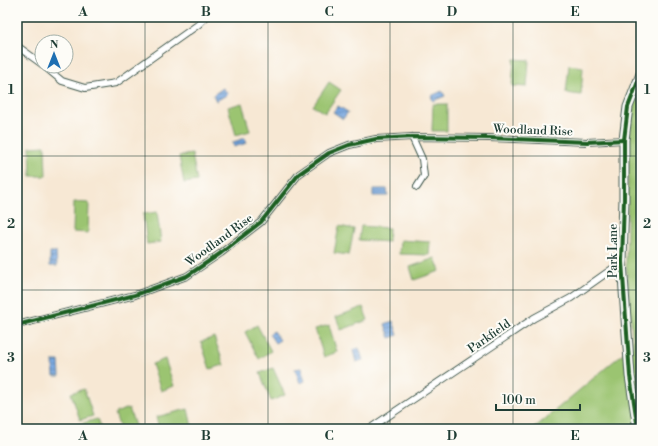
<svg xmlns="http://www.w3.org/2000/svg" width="658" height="446" viewBox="0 0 658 446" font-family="'Libre Bodoni',serif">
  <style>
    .green { fill: #9bc471; stroke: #5d8052 }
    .water { fill: url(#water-rules); stroke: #4a7089 }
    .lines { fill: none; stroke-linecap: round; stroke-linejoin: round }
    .street-casing { stroke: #3f574c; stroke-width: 8 }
    .secondary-casing { stroke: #3f574c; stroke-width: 11 }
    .street { stroke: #fff; stroke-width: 6 }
    .secondary { stroke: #fff; stroke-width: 9 }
    .cycleway-casing { stroke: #fdfcf7; stroke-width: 6 }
    .cycleway { stroke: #1b5e20; stroke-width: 4 }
    .grid { fill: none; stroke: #1f3d34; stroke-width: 1; stroke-opacity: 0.55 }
    .labels { text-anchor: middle; stroke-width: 4; stroke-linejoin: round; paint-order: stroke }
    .street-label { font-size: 12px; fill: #1f3d34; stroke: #fdfcf7 }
    .neatline { fill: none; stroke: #1f3d34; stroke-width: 1.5 }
    .grid-label { font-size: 13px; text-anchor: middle; font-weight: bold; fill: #1f3d34 }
  </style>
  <defs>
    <pattern id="water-rules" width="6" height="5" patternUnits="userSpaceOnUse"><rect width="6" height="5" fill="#74a4de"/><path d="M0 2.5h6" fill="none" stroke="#5f87b5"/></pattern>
  </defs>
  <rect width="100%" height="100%" fill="#fdfcf7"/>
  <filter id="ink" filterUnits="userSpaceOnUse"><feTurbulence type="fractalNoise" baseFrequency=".025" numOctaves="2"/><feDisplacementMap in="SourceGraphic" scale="8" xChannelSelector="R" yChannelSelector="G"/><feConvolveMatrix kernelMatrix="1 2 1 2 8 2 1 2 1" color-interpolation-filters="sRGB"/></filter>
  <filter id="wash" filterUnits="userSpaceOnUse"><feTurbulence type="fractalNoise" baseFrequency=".012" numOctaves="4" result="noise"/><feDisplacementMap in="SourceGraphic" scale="16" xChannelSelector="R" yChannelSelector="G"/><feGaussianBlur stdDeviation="0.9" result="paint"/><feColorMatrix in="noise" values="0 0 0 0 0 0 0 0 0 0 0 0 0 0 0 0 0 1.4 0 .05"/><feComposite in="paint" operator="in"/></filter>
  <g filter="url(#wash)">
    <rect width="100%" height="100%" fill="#f7e8d4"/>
    <g class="green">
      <polygon points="514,59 529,60 527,87 512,86"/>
      <polygon points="569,65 583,67 581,95 566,93"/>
      <polygon points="329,82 341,90 325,113 313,106"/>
      <polygon points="641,90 641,429 533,429 633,345 626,263 629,141 633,108"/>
      <polygon points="242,103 250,131 236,135 228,107"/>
      <polygon points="433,104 447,104 447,131 432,131"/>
      <polygon points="45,146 46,176 31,176 30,147"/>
      <polygon points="192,154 197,181 184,183 179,156"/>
      <polygon points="74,202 89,203 88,233 73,232"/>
      <polygon points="157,212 161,242 147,244 143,214"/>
      <polygon points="339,226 354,229 349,255 334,253"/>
      <polygon points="361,226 389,228 388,242 359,240"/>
      <polygon points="400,240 430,242 429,255 399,254"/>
      <polygon points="435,258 440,271 414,280 410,267"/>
      <polygon points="363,307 368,320 341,330 336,317"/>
      <polygon points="257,325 271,351 259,359 245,332"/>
      <polygon points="329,325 337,352 324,357 315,329"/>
      <polygon points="214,337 224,365 210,369 201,342"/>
      <polygon points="165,359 174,386 161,391 152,364"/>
      <polygon points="273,368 285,395 271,401 260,373"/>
      <polygon points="84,389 93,416 80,420 71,393"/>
      <polygon points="129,408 136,429 120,429 115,413"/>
      <polygon points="188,409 192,427 183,429 159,429 156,417"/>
      <polygon points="97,419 100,429 70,429 70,427"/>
    </g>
    <g class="water">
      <polygon points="223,88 228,94 216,101 213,95"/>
      <polygon points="442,91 445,96 433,101 431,96"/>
      <polygon points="338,106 348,112 343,119 333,112"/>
      <polygon points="245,138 247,143 234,147 233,142"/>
      <polygon points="373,189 387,189 388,196 373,196"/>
      <polygon points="50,252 56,252 57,266 50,266"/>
      <polygon points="393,321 398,335 390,338 385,324"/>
      <polygon points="274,331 280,340 275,343 269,334"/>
      <polygon points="359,348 363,360 356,362 353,350"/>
      <polygon points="53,361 59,361 60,376 54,376"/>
      <polygon points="301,368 305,381 300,383 295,369"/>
    </g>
  </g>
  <g filter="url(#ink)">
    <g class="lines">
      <defs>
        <g id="street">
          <polyline points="17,46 42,64"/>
          <polyline points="44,66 62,81 85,88 116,83 199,24 206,17"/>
          <polyline points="412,137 422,159 424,176 417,187"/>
          <polyline points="17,325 135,295 187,276 221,253 261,222 299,174 329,153 349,145 376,139 412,137 489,138 587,142 624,140"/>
          <polyline points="369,429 534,318 571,298 622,262"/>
        </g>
        <polyline id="secondary" points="638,429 630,376 622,262 624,199 624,140 628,107 641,74"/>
      </defs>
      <use href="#street" class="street-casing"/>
      <use href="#secondary" class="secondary-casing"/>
      <use href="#street" class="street"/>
      <use href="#secondary" class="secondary"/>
      <defs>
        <g id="cycleway">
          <polyline points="17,325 135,295 187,276 221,253 261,222 299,174 329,153 349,145 376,139 412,137 489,138 587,142 624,140"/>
          <polyline points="638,429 630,376 622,262 624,199 624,140 628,107 641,74"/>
        </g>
      </defs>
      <use href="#cycleway" class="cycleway-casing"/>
      <use href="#cycleway" class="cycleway"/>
    </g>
  </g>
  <path class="grid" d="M 145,17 L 145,429M 268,17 L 268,429M 390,17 L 390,429M 513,17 L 513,429M 17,156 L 641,156M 17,290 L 641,290"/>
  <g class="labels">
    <g class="street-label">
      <text transform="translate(533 130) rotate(2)" y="4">Woodland Rise</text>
      <text transform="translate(219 240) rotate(-36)" y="4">Woodland Rise</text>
      <text transform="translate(613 251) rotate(-90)" y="4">Park Lane</text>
      <text transform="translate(489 336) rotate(-35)" y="4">Parkfield</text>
    </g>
  </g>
  <rect width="658" height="446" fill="none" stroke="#fdfcf7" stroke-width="44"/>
  <g transform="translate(54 54)"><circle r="19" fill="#fdfcf7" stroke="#a4b0a9"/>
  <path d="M0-3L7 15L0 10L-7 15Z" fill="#1f6fb2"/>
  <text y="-6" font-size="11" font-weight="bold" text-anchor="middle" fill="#1f3d34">N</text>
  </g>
  <path d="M496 404v6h84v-6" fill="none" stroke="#1f3d34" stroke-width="2"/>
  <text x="502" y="404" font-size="12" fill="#1f3d34" stroke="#fdfcf7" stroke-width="3" paint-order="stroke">100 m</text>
  <rect x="22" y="22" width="614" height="402" class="neatline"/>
  <g class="grid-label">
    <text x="83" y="16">A</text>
    <text x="206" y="16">B</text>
    <text x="329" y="16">C</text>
    <text x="452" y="16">D</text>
    <text x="575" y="16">E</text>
    <text x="11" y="94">1</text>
    <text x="647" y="94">1</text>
    <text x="11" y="228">2</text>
    <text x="647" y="228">2</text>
    <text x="11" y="362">3</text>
    <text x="647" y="362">3</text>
    <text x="83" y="440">A</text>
    <text x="206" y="440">B</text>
    <text x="329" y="440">C</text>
    <text x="452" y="440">D</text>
    <text x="575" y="440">E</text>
  </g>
</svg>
